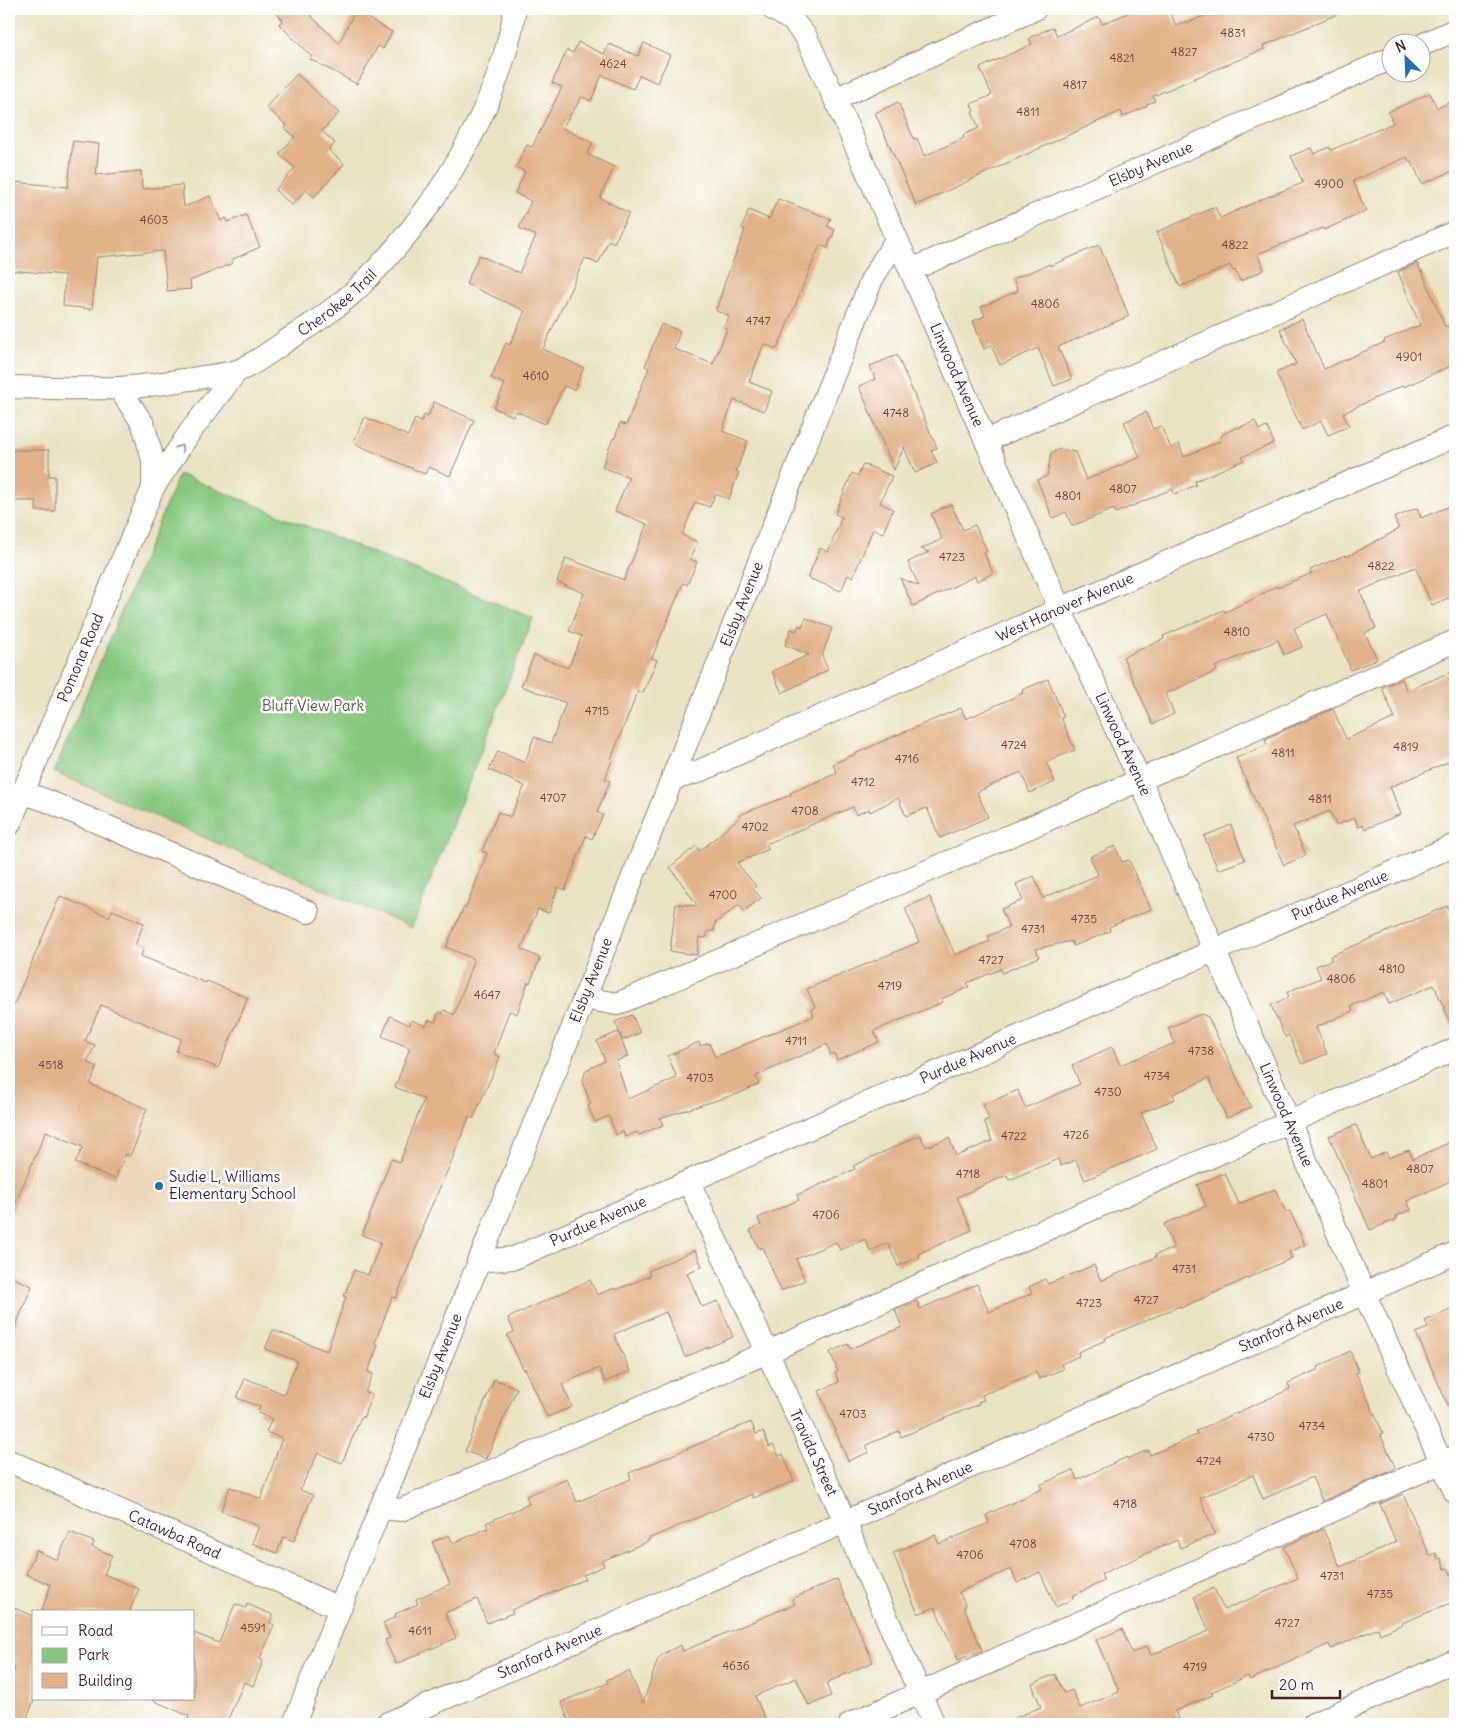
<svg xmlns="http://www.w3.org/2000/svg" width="1464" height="1733" viewBox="0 0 1464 1733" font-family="Delius,sans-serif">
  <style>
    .built { fill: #ebd8ba }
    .green { fill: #86c77f; stroke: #687355 }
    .building { fill: #e1b187 }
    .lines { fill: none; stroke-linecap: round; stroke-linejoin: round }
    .minor-casing { stroke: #9a8176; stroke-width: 24 }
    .minor { stroke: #fff; stroke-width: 22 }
    .oneway { stroke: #ae9aa0 }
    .poi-dot { fill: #1f6fb2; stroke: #fff; stroke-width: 2 }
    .labels { text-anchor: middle; stroke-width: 5; stroke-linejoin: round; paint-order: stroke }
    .number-label { font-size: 12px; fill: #704442 }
    .street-label { font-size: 15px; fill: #4a1f2b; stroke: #fff }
    .park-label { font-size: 15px; fill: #5f5a48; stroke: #fff }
    .poi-label { font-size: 15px; fill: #4a1f2b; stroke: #fff; text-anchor: start }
  </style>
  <rect width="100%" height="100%" fill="#fff"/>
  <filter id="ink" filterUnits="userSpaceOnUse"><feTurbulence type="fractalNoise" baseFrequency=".02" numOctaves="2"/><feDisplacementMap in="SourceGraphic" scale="10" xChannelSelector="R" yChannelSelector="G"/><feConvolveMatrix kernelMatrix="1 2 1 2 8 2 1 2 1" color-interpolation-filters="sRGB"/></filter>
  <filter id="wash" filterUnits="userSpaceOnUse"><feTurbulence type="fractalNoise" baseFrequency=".0096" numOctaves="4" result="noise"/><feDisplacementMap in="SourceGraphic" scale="20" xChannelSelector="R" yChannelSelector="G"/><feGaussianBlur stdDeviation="1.12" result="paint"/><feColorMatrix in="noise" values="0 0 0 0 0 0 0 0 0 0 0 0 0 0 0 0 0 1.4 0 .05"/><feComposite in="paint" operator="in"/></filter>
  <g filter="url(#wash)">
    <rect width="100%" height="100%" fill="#e9e3c2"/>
    <polygon class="built" points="54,772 412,928 176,1514 9,1444 9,877"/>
    <polygon class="green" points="179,474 533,618 412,928 54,772"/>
    <g id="blocks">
      <g class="building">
        <polygon points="272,9 304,9 339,43 355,11 392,32 383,49 378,46 357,84 310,59 312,57 279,24 283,20"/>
        <polygon points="1137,9 1169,9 1176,26 1186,21 1187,23 1221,9 1349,9 1263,46 1264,49 1153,96 1155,101 1147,104 1147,106 1123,117 1121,111 916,205 875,113 898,102 914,139 917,138 924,156 964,138 963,135 979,128 972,112 974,111 971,104 992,95 980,68 1032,44 1029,38 1053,27 1057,36 1099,17 1102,24"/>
        <polygon points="578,42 604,54 609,44 638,56 644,43 670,55 657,83 640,75 633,89 602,75 591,101 582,97 562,128 593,143 587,154 614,167 600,198 629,213 614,243 609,240 598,264 585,258 543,349 584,368 574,390 564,386 545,424 516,411 513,416 494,408 505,384 491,378 506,343 510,345 525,311 466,284 479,255 519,273 536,236 519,228 531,201 515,193 525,172 516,167 527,145 532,147 562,87 552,83 567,50 573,53"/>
        <polygon points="297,74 339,113 322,131 335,143 329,150 344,164 314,197 306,190 292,205 275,190 295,168 279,154 295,137 285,128 287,126 266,107"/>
        <polygon points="1430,93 1437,108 1455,100 1455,170 1422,184 1412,162 1410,163 1407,157 1353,181 1366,211 1324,230 1323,228 1257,254 1264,270 1240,281 1235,270 1233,271 1230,265 1180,287 1157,232 1215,207 1220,218 1267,197 1303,183 1291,156 1311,148 1314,154 1330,147 1331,150 1393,123 1388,112"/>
        <polygon points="73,141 99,144 96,175 141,171 142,189 182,185 184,207 210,196 221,221 226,218 228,222 246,215 260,247 231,260 233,263 190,281 191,289 167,291 163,251 97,257 92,309 63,306 65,275 9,270 9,224 13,182 68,187"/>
        <polygon points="778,199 831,219 827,226 835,230 827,248 820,245 777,349 764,344 749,382 772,391 764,411 734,400 722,431 748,441 736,471 739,472 729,499 715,494 710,507 695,502 682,535 697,542 690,559 697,562 687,585 683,583 652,658 657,660 643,693 638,691 611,759 612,760 605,779 610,781 597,812 603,815 592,839 586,836 565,890 558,887 549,913 538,909 521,949 540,958 530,983 528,982 517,1014 509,1011 494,1054 500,1057 473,1119 469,1117 449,1167 422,1227 424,1228 396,1298 392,1297 375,1343 378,1345 368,1372 373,1374 365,1392 372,1394 363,1418 361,1417 342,1463 318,1453 300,1490 313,1495 294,1541 283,1537 277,1553 252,1543 259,1526 221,1511 230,1487 261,1499 282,1438 266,1432 272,1419 258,1413 260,1407 237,1398 245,1378 284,1394 297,1361 265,1349 273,1330 327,1351 346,1297 344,1296 354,1270 368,1275 381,1242 362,1235 391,1159 400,1162 424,1099 395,1087 410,1048 382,1036 390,1016 410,1025 411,1020 426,1026 429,1020 435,1022 439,1012 442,1014 444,1010 454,1015 474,959 446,947 464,907 466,908 487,853 482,851 498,812 510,817 525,786 489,770 498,751 525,763 534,737 551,743 566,703 521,686 534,655 568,668 582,636 569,631 584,593 557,582 566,558 624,580 647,524 615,511 629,477 602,467 613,438 615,438 620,423 626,425 649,368 645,366 661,324 680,331 674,349 713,364 727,329 725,328 729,316 716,311 725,282 745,230 742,228 749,210 769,219"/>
        <polygon points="1099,245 1129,316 1058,347 1072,379 1054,386 1038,348 1000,365 991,345 984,349 973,321 985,316 981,307 1018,291 1013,279 1050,264 1050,266"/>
        <polygon points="1417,263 1421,272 1422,271 1445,327 1455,322 1455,364 1404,387 1404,385 1343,413 1349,426 1328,435 1321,421 1302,430 1276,373 1296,364 1280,329 1302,319 1324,369 1385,342 1384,340 1420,325 1398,272"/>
        <polygon points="897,355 937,448 931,450 937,463 915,473 904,447 894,470 859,386 875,379 870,366"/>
        <polygon points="434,402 474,420 450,476 429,467 425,474 353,443 365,417 408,436 415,419 421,422 424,415 428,417"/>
        <polygon points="1146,412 1153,429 1161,426 1171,448 1179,444 1184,457 1220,441 1222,435 1237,427 1238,428 1255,421 1259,430 1267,427 1274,443 1242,457 1244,460 1195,481 1196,485 1175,494 1172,489 1116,513 1114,509 1072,526 1066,512 1053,518 1037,480 1047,476 1051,453 1060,449 1075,452 1086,480 1140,457 1124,422"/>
        <polygon points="9,450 49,450 49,476 55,476 55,511 36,511 36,501 9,501"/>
        <polygon points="863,464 892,476 880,503 893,509 883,533 873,529 853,577 848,575 841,591 808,578 820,548 828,552 842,517 835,514 852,473 858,476"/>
        <polygon points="951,504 963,530 975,525 987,551 984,553 993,573 977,581 975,576 913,606 900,578 919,586 908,562 929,552 921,549 942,539 931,514"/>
        <polygon points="1455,504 1455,595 1432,605 1415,567 1360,591 1376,628 1365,633 1377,659 1351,670 1327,614 1294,628 1302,647 1284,655 1278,640 1215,667 1217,671 1165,694 1174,714 1153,724 1123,657 1164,639 1163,636 1224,610 1225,612 1249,601 1276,586 1277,588 1312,573 1310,570 1345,555 1346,557 1399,529 1394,518 1417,508 1421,518"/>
        <polygon points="806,618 832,628 822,656 828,670 782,693 772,671 809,655 785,645 791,629 796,631 799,625 802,627"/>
        <polygon points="1455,670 1455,759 1390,787 1401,814 1365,829 1363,825 1358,827 1355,818 1336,825 1330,811 1293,826 1306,855 1284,865 1236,758 1267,745 1265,739 1333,709 1346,739 1395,718 1382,688 1402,679 1407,691"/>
        <polygon points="1048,679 1064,717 1061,718 1075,750 1046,762 1055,782 1030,793 1021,772 977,792 988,817 940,838 927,808 906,816 898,798 870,812 869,809 856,815 853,807 766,844 769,849 737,863 756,886 753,889 761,898 744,911 739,905 715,923 714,931 708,931 706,938 699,937 697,955 670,951 676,904 698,906 670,867 696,846 700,851 740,817 739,815 791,795 790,793 837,773 833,764 883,741 961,708 966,719 1023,693 1022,690"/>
        <polygon points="1231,825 1245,860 1218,870 1204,836"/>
        <polygon points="1115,846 1122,862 1129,860 1151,909 1109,927 1110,931 1074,946 1071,941 1036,949 1039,957 1002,973 1001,969 967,983 969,987 941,999 943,1002 874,1031 879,1042 837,1060 834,1053 831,1055 827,1044 756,1076 759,1084 740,1093 660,1118 663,1125 639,1135 637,1132 625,1137 623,1131 616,1135 609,1116 595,1122 588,1106 591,1104 582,1082 586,1070 605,1061 597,1041 618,1032 628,1056 616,1061 628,1099 677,1078 668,1056 699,1042 700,1046 709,1043 715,1057 814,1016 811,1009 815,1007 807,989 919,942 905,908 930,897 955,955 990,941 988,936 1009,927 1001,909 1023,900 1016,884 1034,876 1043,898 1098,875 1090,857"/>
        <polygon points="60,896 109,917 112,910 144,923 135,945 144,948 141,956 206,983 207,981 248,998 218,1068 176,1051 181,1039 101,1005 85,1041 95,1045 87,1062 97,1067 90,1084 147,1109 137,1132 140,1133 130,1156 126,1154 115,1179 75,1163 83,1147 46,1131 9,1218 9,1063 14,1049 9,1047 9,1016"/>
        <polygon points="1447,906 1455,925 1455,1034 1434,985 1389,1004 1384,992 1351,1006 1353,1011 1316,1027 1327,1054 1302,1064 1289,1035 1285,1037 1271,1005 1289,997 1287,992 1321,978 1316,966 1332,960 1330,956"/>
        <polygon points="1201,1014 1208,1017 1251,1107 1227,1118 1209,1078 1173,1094 1175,1099 1141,1113 1157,1149 1085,1180 1076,1160 1061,1166 1058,1159 1009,1180 1007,1175 957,1197 972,1230 918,1254 920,1257 898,1266 888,1243 870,1251 865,1239 840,1250 836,1242 796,1259 805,1280 781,1291 763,1247 759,1249 750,1230 761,1225 758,1218 799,1200 797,1195 855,1169 853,1166 920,1135 926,1147 949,1138 956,1156 992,1141 984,1121 989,1119 983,1105 1018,1090 1025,1108 1080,1084 1072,1065 1112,1047 1120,1065 1175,1043 1168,1028"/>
        <polygon points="632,1015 640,1033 623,1040 615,1022"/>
        <polygon points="1356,1125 1371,1159 1386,1152 1389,1158 1409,1150 1413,1159 1455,1140 1455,1179 1407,1201 1411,1210 1396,1216 1397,1219 1370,1230 1329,1136"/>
        <polygon points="1225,1173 1239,1204 1275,1189 1286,1212 1290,1211 1305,1245 1289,1252 1292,1258 1181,1308 1180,1306 1105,1338 1106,1340 1078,1352 1079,1356 1061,1364 1063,1369 1039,1379 1036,1372 982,1395 984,1400 978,1402 979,1404 901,1437 899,1431 866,1445 869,1452 848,1461 819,1391 839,1382 835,1373 838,1371 830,1352 848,1344 850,1349 902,1327 895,1310 917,1301 920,1309 977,1284 989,1312 1032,1293 1029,1287 1045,1279 1048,1284 1094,1265 1101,1281 1156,1257 1155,1255 1174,1248 1164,1224 1206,1206 1197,1185"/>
        <polygon points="695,1250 702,1266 687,1273 702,1307 718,1301 733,1337 685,1357 666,1312 614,1334 630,1371 605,1382 599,1368 562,1384 572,1407 547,1417 525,1368 524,1371 507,1335 514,1332 508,1318 590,1280 597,1295 615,1288 616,1290 650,1276 648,1271"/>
        <polygon points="9,1276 32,1286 9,1342"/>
        <polygon points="1455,1308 1455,1421 1416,1333 1428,1328 1425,1321"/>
        <polygon points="1350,1351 1359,1372 1356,1373 1383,1433 1380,1434 1395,1467 1393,1470 1322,1501 1312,1477 1263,1499 1253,1475 1200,1498 1215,1534 1180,1548 1177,1540 1101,1574 1104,1581 1072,1596 1073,1599 1056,1607 1040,1572 1017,1583 1011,1569 959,1592 966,1606 964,1607 982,1650 958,1660 935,1607 918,1614 893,1553 935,1535 939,1544 989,1523 986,1515 1042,1489 1040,1485 1073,1470 1077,1480 1127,1457 1127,1459 1148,1450 1150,1455 1197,1435 1196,1431 1290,1389 1288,1383 1319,1369 1318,1367"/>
        <polygon points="494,1379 517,1388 486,1459 465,1451"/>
        <polygon points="751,1422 756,1434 763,1431 769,1447 773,1445 779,1456 783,1454 794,1481 753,1498 752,1494 648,1539 649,1541 602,1561 604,1566 583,1575 585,1579 511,1610 513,1613 487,1623 477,1599 445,1613 456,1638 396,1664 385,1640 390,1638 383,1623 396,1617 395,1614 418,1604 416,1599 450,1584 432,1542 449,1535 453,1543 488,1528 486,1523 529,1504 526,1496 567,1479 577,1502 631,1479 629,1473"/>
        <polygon points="1403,1494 1430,1556 1436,1553 1438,1559 1441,1558 1445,1569 1448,1568 1455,1583 1455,1601 1402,1623 1403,1624 1380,1634 1378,1628 1331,1649 1329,1644 1250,1680 1248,1676 1211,1692 1213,1695 1175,1711 1179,1720 1169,1724 1000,1724 1041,1707 1032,1684 1055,1674 1064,1693 1072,1690 1080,1708 1119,1692 1096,1640 1122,1629 1132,1653 1147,1646 1151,1655 1209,1631 1194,1597 1214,1588 1224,1610 1298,1578 1284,1547 1323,1529 1340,1567 1396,1542 1380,1504"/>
        <polygon points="70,1532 94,1542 92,1547 112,1555 104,1574 139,1589 129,1612 41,1612 51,1585 26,1574 36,1550 57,1560"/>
        <polygon points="837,1579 873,1662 826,1683 831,1696 809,1706 796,1678 755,1696 767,1724 570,1724 561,1702 608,1683 606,1680 629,1671 643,1703 658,1659 664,1653 681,1645 683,1651 795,1604 792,1599"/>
        <polygon points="235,1604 246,1608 247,1604 273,1615 270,1623 274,1625 260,1659 263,1661 253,1686 244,1682 226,1724 185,1724 189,1716 150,1699 194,1699 194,1633 219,1643"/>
        <polygon points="14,1608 34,1616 34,1701 24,1724 9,1724 9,1683 15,1668 9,1665 9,1619"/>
      </g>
    </g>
  </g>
  <g filter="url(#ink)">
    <use href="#blocks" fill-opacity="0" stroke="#9a8176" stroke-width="1"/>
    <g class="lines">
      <defs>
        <g id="minor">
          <path id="s1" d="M 773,9 L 793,21 L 806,37 L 835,99 L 1060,609 L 1140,780 L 1364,1293 L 1455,1492"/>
          <polyline points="1422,45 1455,30"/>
          <polyline points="835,99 1035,9"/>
          <path id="s2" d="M 911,270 L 1392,58"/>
          <path id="s3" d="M 9,387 C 45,388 82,389 118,388 C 144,387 171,382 197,378 C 209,376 222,375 234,372 C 249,368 273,350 286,341 C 313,324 342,305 364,282 C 434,213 500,107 515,9"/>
          <polyline points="119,388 143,424 153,460 153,488"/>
          <polyline points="986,441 1455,232"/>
          <path id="s4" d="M 673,779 L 695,773 L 1060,609 L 1455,436"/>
          <polyline points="23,793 45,800 308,912"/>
          <path id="s5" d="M 9,825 L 153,488 L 190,432 L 236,372"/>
          <polyline points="584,998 617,1004 1140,780 1455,641"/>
          <path id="s6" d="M 689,1182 L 845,1521 L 855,1547 L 934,1724"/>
          <path id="s7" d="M 478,1261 L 514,1258 L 1455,845"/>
          <path id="s8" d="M 9,1461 L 339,1608"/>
          <polyline points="381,1508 401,1510 768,1352 1455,1049"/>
          <path id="s9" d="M 294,1724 C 325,1644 358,1565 390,1484 C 549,1082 712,681 872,279 L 896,240"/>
          <path id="s10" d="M 386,1724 L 1455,1253"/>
          <polyline points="850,1724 1454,1457"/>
          <polyline points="1313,1724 1455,1661"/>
        </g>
      </defs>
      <use href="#minor" class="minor-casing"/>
      <use href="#minor" class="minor"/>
    </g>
    <defs><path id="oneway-chevron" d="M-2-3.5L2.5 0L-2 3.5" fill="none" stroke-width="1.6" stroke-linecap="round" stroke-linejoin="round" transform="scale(1.25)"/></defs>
    <use class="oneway" href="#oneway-chevron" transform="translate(180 448) rotate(-56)"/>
  </g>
  <circle class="poi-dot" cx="159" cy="1186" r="5"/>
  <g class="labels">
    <g class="number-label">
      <text x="1233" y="37">4831</text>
      <text x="1184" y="56">4827</text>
      <text x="1122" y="62">4821</text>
      <text x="613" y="68">4624</text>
      <text x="1075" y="89">4817</text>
      <text x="1028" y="116">4811</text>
      <text x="1329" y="188">4900</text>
      <text x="154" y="224">4603</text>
      <text x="1235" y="249">4822</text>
      <text x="1045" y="308">4806</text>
      <text x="758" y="325">4747</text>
      <text x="1409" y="361">4901</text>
      <text x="536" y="380">4610</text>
      <text x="896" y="417">4748</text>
      <text x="1123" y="493">4807</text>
      <text x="1068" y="500">4801</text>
      <text x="952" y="561">4723</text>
      <text x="1381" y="570">4822</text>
      <text x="1237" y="636">4810</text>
      <text x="597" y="715">4715</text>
      <text x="1014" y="749">4724</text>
      <text x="1406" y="751">4819</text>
      <text x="1283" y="757">4811</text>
      <text x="907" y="763">4716</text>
      <text x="863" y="786">4712</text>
      <text x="553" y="802">4707</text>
      <text x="1320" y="803">4811</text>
      <text x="805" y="815">4708</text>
      <text x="755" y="831">4702</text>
      <text x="723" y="899">4700</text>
      <text x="1084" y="923">4735</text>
      <text x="1033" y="933">4731</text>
      <text x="991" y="964">4727</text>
      <text x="1392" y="973">4810</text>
      <text x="1341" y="983">4806</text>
      <text x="890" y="990">4719</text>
      <text x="487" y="999">4647</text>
      <text x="796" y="1045">4711</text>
      <text x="1201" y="1055">4738</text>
      <text x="51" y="1069">4518</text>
      <text x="1157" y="1080">4734</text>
      <text x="700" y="1082">4703</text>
      <text x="1108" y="1096">4730</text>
      <text x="1076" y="1139">4726</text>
      <text x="1014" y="1140">4722</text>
      <text x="1420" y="1173">4807</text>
      <text x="968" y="1178">4718</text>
      <text x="1375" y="1188">4801</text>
      <text x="826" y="1219">4706</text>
      <text x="1184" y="1273">4731</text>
      <text x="1146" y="1304">4727</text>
      <text x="1089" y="1307">4723</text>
      <text x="853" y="1418">4703</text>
      <text x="1312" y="1430">4734</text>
      <text x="1261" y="1441">4730</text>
      <text x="1209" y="1465">4724</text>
      <text x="1125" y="1508">4718</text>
      <text x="1023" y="1548">4708</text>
      <text x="970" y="1559">4706</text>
      <text x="1332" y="1580">4731</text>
      <text x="1380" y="1598">4735</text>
      <text x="1287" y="1627">4727</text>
      <text x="253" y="1632">4591</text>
      <text x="420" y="1635">4611</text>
      <text x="736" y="1670">4636</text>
      <text x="1195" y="1671">4719</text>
    </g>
    <g class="street-label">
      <text dy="5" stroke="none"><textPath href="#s2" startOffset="262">Elsby Avenue</textPath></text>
      <text dy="5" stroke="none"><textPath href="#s3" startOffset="351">Cherokee Trail</textPath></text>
      <text dy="5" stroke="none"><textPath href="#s1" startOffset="414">Linwood Avenue</textPath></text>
      <text dy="5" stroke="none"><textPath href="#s9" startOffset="1206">Elsby Avenue</textPath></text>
      <text dy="5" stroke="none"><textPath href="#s4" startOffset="428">West Hanover Avenue</textPath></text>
      <text dy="5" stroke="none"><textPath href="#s5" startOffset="182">Pomona Road</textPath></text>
      <text dy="5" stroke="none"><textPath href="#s1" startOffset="819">Linwood Avenue</textPath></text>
      <text dy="5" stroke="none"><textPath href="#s7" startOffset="938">Purdue Avenue</textPath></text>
      <text dy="5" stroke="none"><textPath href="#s9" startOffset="801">Elsby Avenue</textPath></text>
      <text dy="5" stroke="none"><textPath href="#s7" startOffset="532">Purdue Avenue</textPath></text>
      <text dy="5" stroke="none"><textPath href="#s1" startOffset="1224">Linwood Avenue</textPath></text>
      <text dy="5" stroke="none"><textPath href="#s7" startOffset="128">Purdue Avenue</textPath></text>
      <text dy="5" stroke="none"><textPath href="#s10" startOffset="989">Stanford Avenue</textPath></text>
      <text dy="5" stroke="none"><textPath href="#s9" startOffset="396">Elsby Avenue</textPath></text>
      <text dy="5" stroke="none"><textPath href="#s6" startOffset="298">Travida Street</textPath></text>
      <text dy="5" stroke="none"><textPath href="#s10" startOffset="584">Stanford Avenue</textPath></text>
      <text dy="5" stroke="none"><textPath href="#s8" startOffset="181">Catawba Road</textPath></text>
      <text dy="5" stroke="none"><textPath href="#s10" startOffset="179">Stanford Avenue</textPath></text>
    </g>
    <g class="park-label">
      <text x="313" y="711">Bluff View Park</text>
    </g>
    <g class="poi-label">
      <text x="169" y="1182">Sudie L, Williams<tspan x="169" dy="17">Elementary School</tspan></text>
    </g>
  </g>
  <rect width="1464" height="1733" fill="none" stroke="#fff" stroke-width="30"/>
  <rect x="32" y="1610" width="162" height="90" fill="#ffffff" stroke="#b7a5aa"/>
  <rect x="42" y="1627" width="25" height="8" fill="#ffffff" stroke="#b7a5aa"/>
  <text x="78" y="1636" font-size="15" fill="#4a1f2b">Road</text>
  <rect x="42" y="1648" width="25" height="15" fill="#86c77f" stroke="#b7a5aa"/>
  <text x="78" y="1660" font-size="15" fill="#4a1f2b">Park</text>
  <rect x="42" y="1673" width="25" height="15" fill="#e1b187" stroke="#b7a5aa"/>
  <text x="78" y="1686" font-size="15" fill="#4a1f2b">Building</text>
  <g transform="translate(1406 58) rotate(336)"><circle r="24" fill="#ffffff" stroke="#b7a5aa"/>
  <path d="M0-4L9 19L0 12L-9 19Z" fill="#1f6fb2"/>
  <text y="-8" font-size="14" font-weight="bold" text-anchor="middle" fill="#4a1f2b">N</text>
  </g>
  <path d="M1272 1690v8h68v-8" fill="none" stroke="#4a1f2b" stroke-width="2.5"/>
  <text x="1279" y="1690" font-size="15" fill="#4a1f2b" stroke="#ffffff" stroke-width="4" paint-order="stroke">20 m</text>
</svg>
